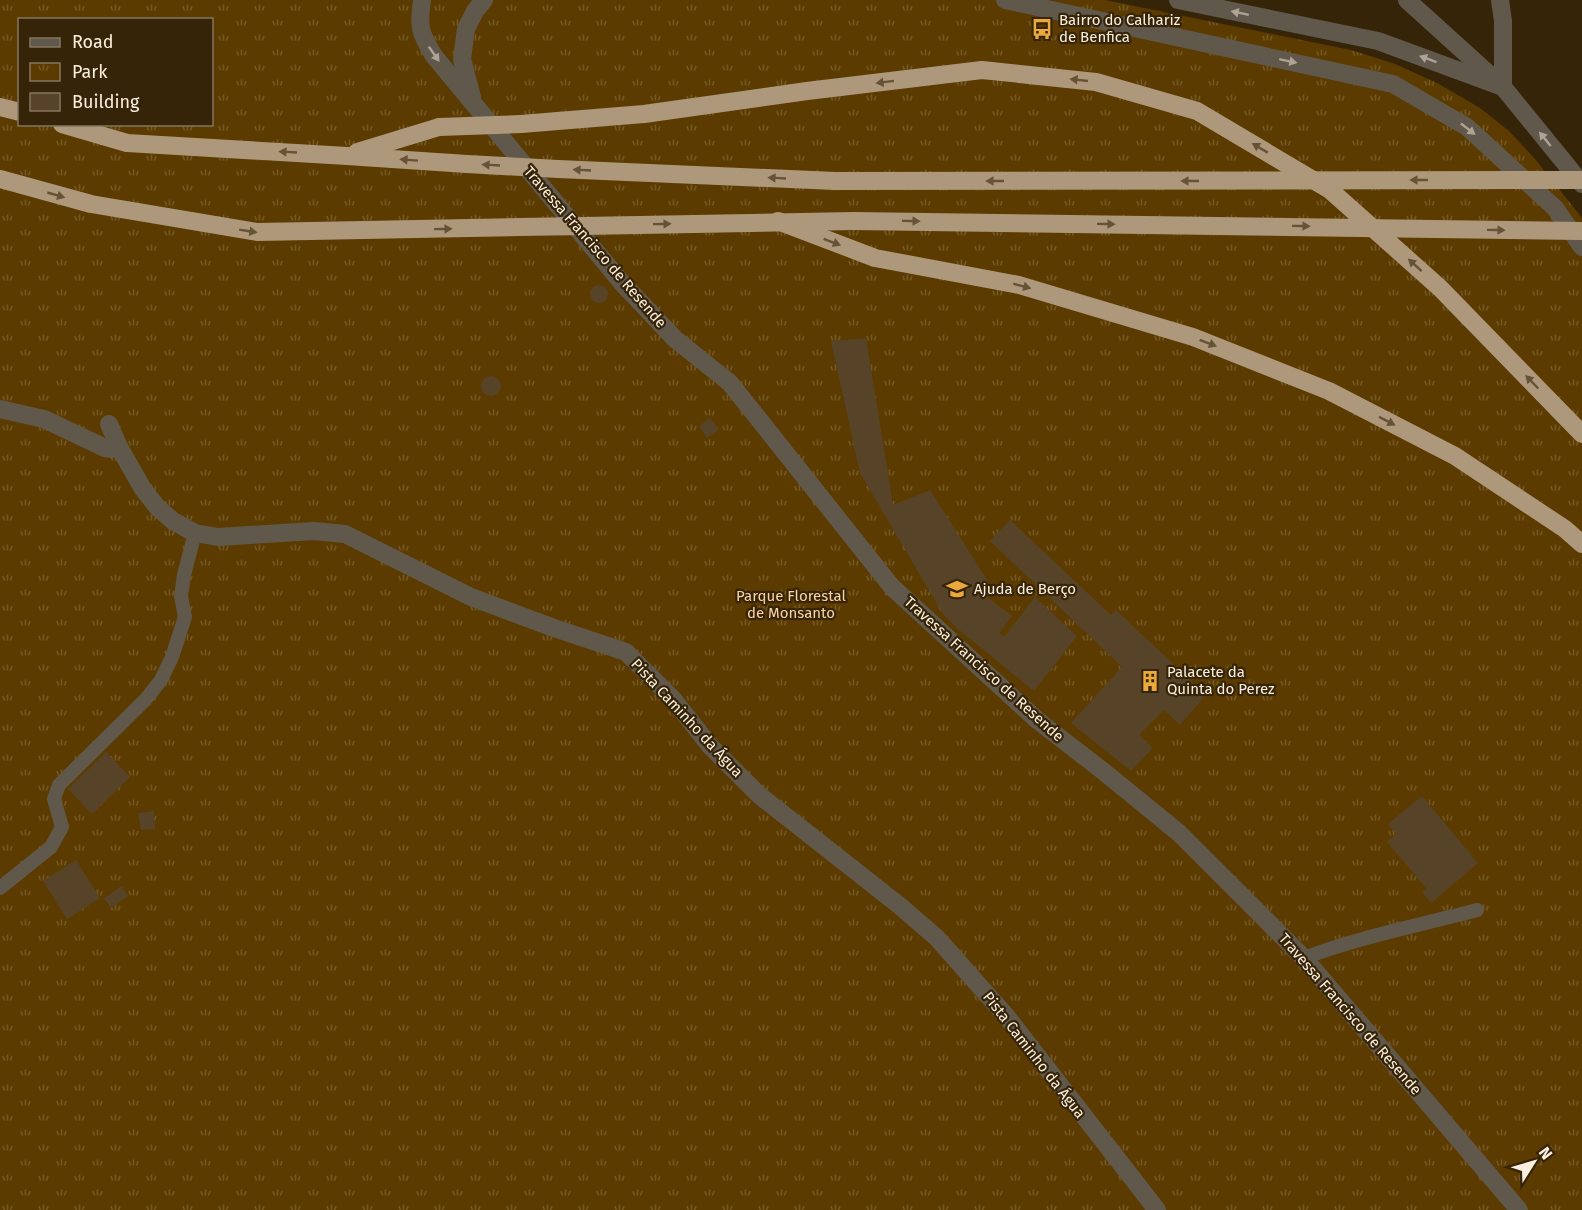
<svg xmlns="http://www.w3.org/2000/svg" width="1582" height="1210" viewBox="0 0 1582 1210" font-family="'Fira Sans',sans-serif">
  <style>
    .park { fill: url(#park-tufts); fill-rule: evenodd }
    .building { fill: #574428 }
    .lines { fill: none; stroke-linecap: round; stroke-linejoin: round }
    .lane { stroke: #61584c; stroke-width: 14 }
    .street { stroke: #61584c; stroke-width: 18 }
    .highway { stroke: #ae987b; stroke-width: 18 }
    .highway-bridge { stroke: #ae987b; stroke-width: 18 }
    .oneway { fill: #aea395 }
    .oneway2 { fill: #665236 }
    .labels { text-anchor: middle; stroke-width: 4.5; stroke-linejoin: round; paint-order: stroke }
    .poi-label { font-size: 15px; fill: #faeede; stroke: #362408; text-anchor: start }
    .street-label { font-size: 15px; fill: #faeede; stroke: #362408 }
    .park-label { font-size: 15px; fill: #f8d4a4; stroke: #362408 }
  </style>
  <defs>
    <pattern id="park-tufts" width="24" height="20" patternUnits="userSpaceOnUse" patternTransform="scale(1.5)"><rect width="24" height="20" fill="#5c3b00"/><path d="M3 7l-1-3M5 7V3M7 7l1-3M15 17l-1-3M17 17v-4M19 17l1-3" fill="none" stroke="#745825"/></pattern>
  </defs>
  <rect width="100%" height="100%" fill="#362408"/>
  <path class="park" d="M 0,0 L 1105,0 L 1351,50 L 1395,64 L 1437,83 L 1480,108 L 1509,131 L 1535,159 L 1582,218 L 1582,1210 L 0,1210 ZM 20,20 L 212,20 L 212,124 L 20,124 Z"/>
  <g class="building">
    <circle cx="599" cy="294" r="9"/>
    <polygon points="866,338 893,505 930,490 991,586 981,592 1012,616 999,633 1004,637 1035,597 1077,636 1034,691 958,629 943,614 860,473 831,341"/>
    <circle cx="491" cy="386" r="10"/>
    <polygon points="710,418 719,429 707,438 699,426"/>
    <polygon points="1010,520 1111,615 1116,610 1206,695 1180,725 1164,710 1139,735 1153,748 1131,771 1071,723 1122,667 990,541"/>
    <polygon points="106,752 130,777 92,814 68,789"/>
    <polygon points="1422,796 1478,863 1431,903 1422,892 1427,889 1387,842 1396,834 1388,824"/>
    <polygon points="154,811 155,829 141,830 138,813"/>
    <polygon points="76,860 100,898 67,919 43,881"/>
    <polygon points="122,886 128,896 111,908 104,898"/>
  </g>
  <g class="lines">
    <g class="lane">
      <polyline points="0,888 51,847 62,827 54,799 59,785 146,699 161,680 172,657 185,617 181,596 184,575 195,533"/>
      <path d="M 1304,958 C 1358,937 1421,925 1477,910"/>
    </g>
    <g class="street">
      <path d="M 422,0 C 418,27 420,33 434,56 L 623,284 L 675,339 L 730,383 L 892,587 L 1037,720 L 1103,771 L 1179,833 L 1304,958 L 1519,1210"/>
      <polyline points="1005,0 1393,84 1467,127 1555,208 1582,247"/>
      <polyline points="1178,0 1378,41 1503,87"/>
      <polyline points="1407,0 1503,87 1582,184"/>
      <polyline points="1500,0 1503,21 1503,87"/>
      <polyline points="472,97 462,59 466,29 475,11 484,0"/>
      <polyline points="0,409 44,419 105,448 112,449 119,447"/>
      <polyline points="109,424 119,447 143,489 158,508 173,521 195,533 218,537 314,531 345,534 471,597 554,628 626,652 673,699 710,746 759,795 900,906 937,938 1007,1017 1157,1210"/>
    </g>
    <g class="highway">
      <polyline points="0,107 20,112"/>
      <polyline points="62,124 127,143 347,156 467,164"/>
      <polyline points="521,124 644,114 807,91 982,70 1096,82 1197,111 1330,190 1440,288 1582,434"/>
      <polyline points="357,152 439,127"/>
      <polyline points="558,169 835,181"/>
      <polyline points="0,179 91,204 257,232 519,227"/>
      <polyline points="778,221 875,258 1019,285 1193,337 1329,391 1455,456 1565,529 1582,544"/>
      <polyline points="583,226 853,221"/>
    </g>
    <g class="highway-bridge">
      <polyline points="439,127 521,124"/>
      <polyline points="467,164 558,169"/>
      <polyline points="835,181 1582,180"/>
      <polyline points="853,221 1582,231"/>
      <polyline points="519,227 583,226"/>
    </g>
  </g>
  <defs><path id="oneway-solid" d="M-6-.8H1V-3.2L6.5 0L1 3.2V.8H-6Z" transform="scale(1.5)"/></defs>
  <g class="oneway">
    <use href="#oneway-solid" transform="translate(1240 13) rotate(-168)"/>
    <use href="#oneway-solid" transform="translate(434 54) rotate(55)"/>
    <use href="#oneway-solid" transform="translate(1428 59) rotate(-160)"/>
    <use href="#oneway-solid" transform="translate(1288 61) rotate(12)"/>
    <use href="#oneway-solid" transform="translate(1468 129) rotate(38)"/>
    <use href="#oneway-solid" transform="translate(1545 139) rotate(-129)"/>
  </g>
  <g class="oneway2">
    <use href="#oneway-solid" transform="translate(1079 80) rotate(-174)"/>
    <use href="#oneway-solid" transform="translate(885 82) rotate(173)"/>
    <use href="#oneway-solid" transform="translate(1260 148) rotate(-149)"/>
    <use href="#oneway-solid" transform="translate(288 152) rotate(-177)"/>
    <use href="#oneway-solid" transform="translate(409 160) rotate(-176)"/>
    <use href="#oneway-solid" transform="translate(491 165) rotate(-177)"/>
    <use href="#oneway-solid" transform="translate(582 170) rotate(-177)"/>
    <use href="#oneway-solid" transform="translate(777 178) rotate(-177)"/>
    <use href="#oneway-solid" transform="translate(1419 180) rotate(180)"/>
    <use href="#oneway-solid" transform="translate(995 181) rotate(180)"/>
    <use href="#oneway-solid" transform="translate(1190 181) rotate(180)"/>
    <use href="#oneway-solid" transform="translate(56 195) rotate(16)"/>
    <use href="#oneway-solid" transform="translate(911 221) rotate(1)"/>
    <use href="#oneway-solid" transform="translate(662 224) rotate(-1)"/>
    <use href="#oneway-solid" transform="translate(1106 224) rotate(1)"/>
    <use href="#oneway-solid" transform="translate(1301 226) rotate(1)"/>
    <use href="#oneway-solid" transform="translate(443 229) rotate(-1)"/>
    <use href="#oneway-solid" transform="translate(1496 230) rotate(1)"/>
    <use href="#oneway-solid" transform="translate(248 231) rotate(9)"/>
    <use href="#oneway-solid" transform="translate(832 242) rotate(21)"/>
    <use href="#oneway-solid" transform="translate(1415 265) rotate(-138)"/>
    <use href="#oneway-solid" transform="translate(1022 286) rotate(15)"/>
    <use href="#oneway-solid" transform="translate(1208 343) rotate(21)"/>
    <use href="#oneway-solid" transform="translate(1532 382) rotate(-134)"/>
    <use href="#oneway-solid" transform="translate(1387 421) rotate(27)"/>
  </g>
  <defs>
    <symbol id="bus-bare" viewBox="-9 -9 18 18"><path d="M-5-6H5V4H4V6H2V4H-2V6H-4V4H-5ZM-3.5-4V0h7V-4ZM-3.5 1.2v1.5H-2V1.2ZM2 1.2v1.5H3.5V1.2Z" fill="#eca93b" stroke="#362408" stroke-width="2.5" paint-order="stroke"/></symbol>
    <symbol id="school-bare" viewBox="-9 -9 18 18"><path d="M0-5L7-2L0 1L-7-2ZM-4 1L0 2.5L4 1V4Q0 6-4 4Z" fill="#eca93b" stroke="#362408" stroke-width="2.5" paint-order="stroke"/></symbol>
    <symbol id="building-bare" viewBox="-9 -9 18 18"><path d="M-4-6H4V6H1V3H-1V6H-4ZM-2.5-4.3h1.7v1.8h-1.7ZM.8-4.3h1.7v1.8H.8ZM-2.5-1h1.7V.8h-1.7ZM.8-1h1.7V.8H.8Z" fill="#eca93b" stroke="#362408" stroke-width="2.5" paint-order="stroke"/></symbol>
  </defs>
  <g fill-rule="evenodd">
    <use href="#bus-bare" x="1027" y="14" width="30" height="30"/>
    <use href="#school-bare" x="942" y="574" width="30" height="30"/>
    <use href="#building-bare" x="1135" y="666" width="30" height="30"/>
  </g>
  <g class="labels">
    <g class="poi-label">
      <text x="1059" y="25">Bairro do Calhariz<tspan x="1059" dy="17">de Benfica</tspan></text>
      <text x="974" y="594">Ajuda de Berço</text>
      <text x="1167" y="677">Palacete da<tspan x="1167" dy="17">Quinta do Perez</tspan></text>
    </g>
    <g class="street-label">
      <text transform="translate(595 247) rotate(49)" y="5">Travessa Francisco de Resende</text>
      <text transform="translate(984 669) rotate(42)" y="5">Travessa Francisco de Resende</text>
      <text transform="translate(687 718) rotate(47)" y="5">Pista Caminho da Água</text>
      <text transform="translate(1350 1014) rotate(49)" y="5">Travessa Francisco de Resende</text>
      <text transform="translate(1034 1055) rotate(52)" y="5">Pista Caminho da Água</text>
    </g>
    <g class="park-label">
      <text x="791" y="601">Parque Florestal<tspan x="791" dy="17">de Monsanto</tspan></text>
    </g>
  </g>
  <rect x="18" y="18" width="195" height="108" fill="#362408" stroke="#84755e" stroke-width="1.5"/>
  <rect x="30" y="38" width="30" height="9" fill="#61584c" stroke="#84755e" stroke-width="1.5"/>
  <text x="72" y="48" font-size="18" fill="#faeede">Road</text>
  <rect x="30" y="63" width="30" height="18" fill="url(#park-tufts)" stroke="#84755e" stroke-width="1.5"/>
  <text x="72" y="78" font-size="18" fill="#faeede">Park</text>
  <rect x="30" y="93" width="30" height="18" fill="#574428" stroke="#84755e" stroke-width="1.5"/>
  <text x="72" y="108" font-size="18" fill="#faeede">Building</text>
  <g transform="translate(1534 1162) rotate(53)" stroke="#362408" stroke-width="4.5" paint-order="stroke">
  <path d="M0-4.5L10 22L0 15L-10 22Z" fill="#faeede"/>
  <text y="-9" font-size="16" font-weight="bold" text-anchor="middle" fill="#faeede">N</text>
  </g>
</svg>
